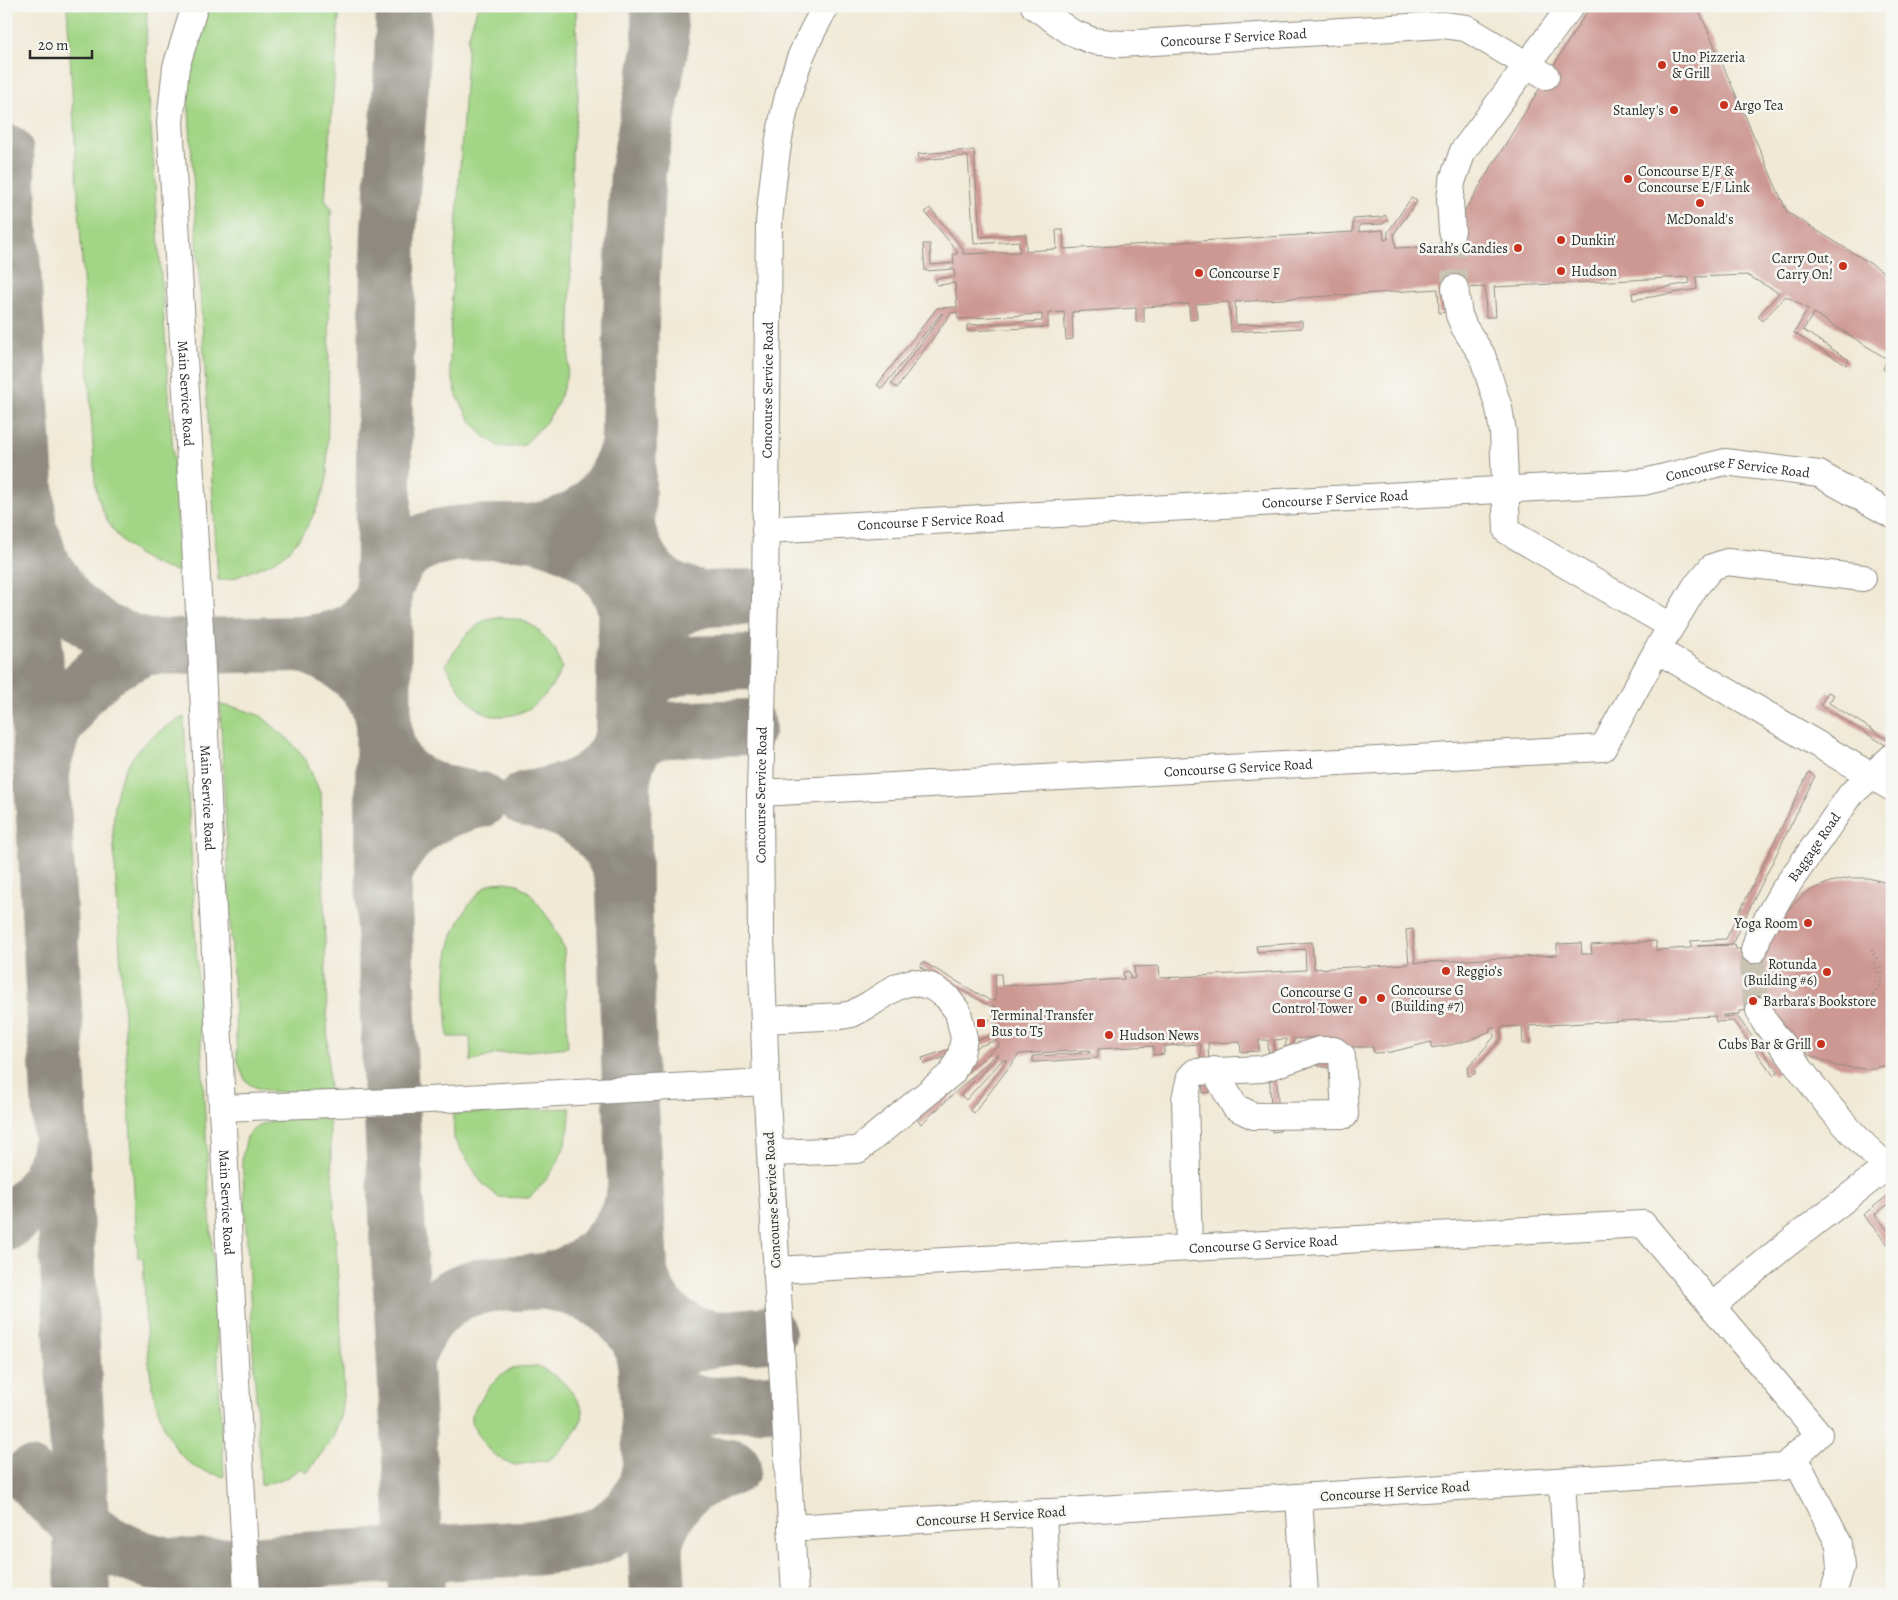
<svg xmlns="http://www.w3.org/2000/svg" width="1898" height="1600" viewBox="0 0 1898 1600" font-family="Alegreya,serif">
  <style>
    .green { fill: #a2d585; stroke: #668058 }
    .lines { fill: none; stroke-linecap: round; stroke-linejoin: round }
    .taxiway { stroke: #8e8a80; stroke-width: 56 }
    .building { fill: #cd9792 }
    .minor-tunnel { stroke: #c9c3b3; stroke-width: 26; stroke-dasharray: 26 13; stroke-linecap: butt }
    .minor-casing { stroke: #8e8a80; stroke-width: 28 }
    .path { stroke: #8e8a80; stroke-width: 3; stroke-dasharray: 1 4; stroke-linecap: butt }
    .minor { stroke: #fff; stroke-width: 26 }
    .poi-dot { fill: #c8321e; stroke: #f6f6f2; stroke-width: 2 }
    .labels { text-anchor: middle; stroke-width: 5; stroke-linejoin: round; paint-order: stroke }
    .street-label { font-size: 14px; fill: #2b2b2b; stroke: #f6f6f2 }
    .poi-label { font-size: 14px; fill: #2b2b2b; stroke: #f6f6f2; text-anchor: start }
  </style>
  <rect width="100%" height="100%" fill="#f6f6f2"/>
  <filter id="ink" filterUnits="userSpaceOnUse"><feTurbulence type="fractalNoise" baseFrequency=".02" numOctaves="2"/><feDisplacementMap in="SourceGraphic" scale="10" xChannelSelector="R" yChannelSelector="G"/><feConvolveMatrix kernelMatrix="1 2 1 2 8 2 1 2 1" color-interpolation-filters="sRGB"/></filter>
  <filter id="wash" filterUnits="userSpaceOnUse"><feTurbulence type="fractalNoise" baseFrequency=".0096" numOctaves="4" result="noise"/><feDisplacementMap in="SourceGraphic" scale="20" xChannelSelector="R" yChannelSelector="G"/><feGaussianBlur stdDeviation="1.12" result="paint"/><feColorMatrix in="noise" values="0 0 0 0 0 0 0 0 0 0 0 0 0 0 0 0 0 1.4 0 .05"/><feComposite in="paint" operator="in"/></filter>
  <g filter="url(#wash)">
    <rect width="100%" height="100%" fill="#f0e9d5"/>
    <g class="green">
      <path d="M 67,6 L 147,6 L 146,53 L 181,572 C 144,566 111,539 100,503 C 97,495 96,488 95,480 Z"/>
      <path d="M 208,6 L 339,6 L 339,17 L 325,199 L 331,209 L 327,479 C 319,506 307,534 286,553 C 277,561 262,567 251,571 C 239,576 230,581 218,580 L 187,79 Z"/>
      <polygon points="478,6 576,6 578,100 572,153 570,338 568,370 563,389 556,407 545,423 524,445 512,447 498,446 484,436 470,420 457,396 450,369 451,312 468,38"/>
      <path d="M 502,617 L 521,620 L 535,627 L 555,649 L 562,667 C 551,694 529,718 498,716 C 495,716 490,716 487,714 C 468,706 454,682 446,664 L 465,636 L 483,621 Z"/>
      <path d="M 220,705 L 238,708 L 261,716 L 289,740 L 306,760 L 321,795 L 329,1090 C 305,1090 273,1097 251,1085 C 242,1080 240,1067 237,1058 Z"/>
      <path d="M 184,717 L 224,1477 C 213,1473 198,1471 189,1463 C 141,1421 147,1318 143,1259 L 138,1258 L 113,832 C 114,818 114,803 118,789 C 125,756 154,731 184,717 Z"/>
      <path d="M 505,882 L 518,884 L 530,893 L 552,923 L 564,949 L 568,1047 L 496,1054 L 471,1062 L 470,1037 L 448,1037 C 446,988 439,949 468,906 C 473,899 482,888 490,884 C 494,882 501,883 505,882 Z"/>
      <path d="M 570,1108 C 571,1144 555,1174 529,1198 L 498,1197 L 482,1183 L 454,1139 L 453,1114 Z"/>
      <path d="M 329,1117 L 344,1388 L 341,1414 L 333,1438 L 307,1473 L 301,1468 L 288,1477 L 261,1486 L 242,1157 C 244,1151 245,1143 247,1137 C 260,1114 306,1118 329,1117 Z"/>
      <polygon points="538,1366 560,1379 571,1391 583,1409 582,1419 572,1437 555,1456 548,1460 515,1465 503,1461 485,1446 471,1421 471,1415 488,1388 502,1374 517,1367"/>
    </g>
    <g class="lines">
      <g class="taxiway">
        <polyline points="404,6 401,85 389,228 384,445 383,874 391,1102 417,1594"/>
        <polyline points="6,152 28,519 79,1473 83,1594"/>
        <polyline points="34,540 41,563 66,601 102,630 145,647 302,644"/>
        <polyline points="706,599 751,597"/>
        <polyline points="688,664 749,662"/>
        <path d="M 624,721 C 640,679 646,677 688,664 C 677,661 661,660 652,654 C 629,638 630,621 622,598 C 607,560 568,539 529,532 C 586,524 611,498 629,445"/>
        <polyline points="668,730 748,727"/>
        <path d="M 623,735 C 606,783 572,791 526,799 C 576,808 615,834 624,887"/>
        <polyline points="43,763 53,730 76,695 107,666 145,647"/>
        <path d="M 624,774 C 629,748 640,733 668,730 C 600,714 624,646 666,615 C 678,607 692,602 706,599 C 662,591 641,575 628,531"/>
        <path d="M 383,874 C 405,828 431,811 480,800 C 448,795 406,789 391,756 C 384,740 384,720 378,704 C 366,673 331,654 302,644 C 345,639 369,630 385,588 C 391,574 396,559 409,550 C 439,527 494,533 529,532"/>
        <path d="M 6,1223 C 36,1201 54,1182 60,1144"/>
        <path d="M 640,1272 C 650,1312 676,1332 716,1339 C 680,1345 658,1355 647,1392"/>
        <polyline points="716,1339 768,1334"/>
        <path d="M 405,1363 C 415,1335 426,1313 453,1296 C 481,1280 512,1285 543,1281 C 589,1274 626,1235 635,1190"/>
        <polyline points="715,1405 771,1402"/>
        <path d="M 648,1411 C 668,1455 687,1463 733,1467 C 692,1479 664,1500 656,1545"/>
        <path d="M 29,1476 C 66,1516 106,1552 162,1564 C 180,1568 199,1566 217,1566 C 252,1564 286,1561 320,1559 C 373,1556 426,1554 479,1551 C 508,1549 538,1549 566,1544 C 580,1542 595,1538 607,1531 C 622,1521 637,1506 644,1490 C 653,1468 649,1441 668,1424 C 680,1412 699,1409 715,1405 C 708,1404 699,1404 692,1402 C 674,1397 654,1381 646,1364 C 642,1354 642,1344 636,1335 C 615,1302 580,1287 543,1281"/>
        <polyline points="658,1594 630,1088 624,892 623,735 632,279 638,171 661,44 658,6"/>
      </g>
    </g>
    <g id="blocks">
      <g class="building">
        <polygon points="1590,6 1697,6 1787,212 1892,277 1892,381 1886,377 1888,373 1883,369 1887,359 1814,313 1803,330 1849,360 1846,365 1794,333 1808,309 1786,296 1762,321 1758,316 1779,293 1747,275 1696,277 1697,289 1633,300 1632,293 1690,283 1689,277 1494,287 1496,317 1486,317 1485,287 1445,289 1446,312 1439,313 1438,289 1235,302 1236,325 1302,321 1302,328 1231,332 1229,302 1196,304 1197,319 1190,320 1189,304 1144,307 1144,322 1136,322 1136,308 1072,312 1073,339 1066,340 1064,312 1048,313 1048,327 967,331 967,325 1042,321 1042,314 958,319 957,312 951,313 897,388 891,384 943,313 940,314 882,389 877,385 937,308 957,307 955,283 937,285 936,282 936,278 955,277 954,269 925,271 923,244 930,244 931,265 954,263 953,254 957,254 957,251 925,212 930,208 963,249 963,254 1020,252 1019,241 974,244 968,156 919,160 918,154 974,150 980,237 1026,234 1026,251 1057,249 1056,230 1063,230 1064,249 1353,232 1353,219 1382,217 1385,215 1388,220 1383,224 1359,225 1359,232 1383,230 1384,240 1388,239 1388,232 1411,198 1417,201 1394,234 1396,248 1443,246"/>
        <polygon points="1828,692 1834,695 1829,703 1892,742 1892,749 1820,705"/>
        <polygon points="1809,772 1815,776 1732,944 1697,946 1735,945 1736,949 1754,950 1770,934 1783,914 1807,892 1830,882 1849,878 1868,878 1892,884 1892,1076 1885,1066 1865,1069 1837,1066 1809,1055 1785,1034 1769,1009 1739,1011 1739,1014 1723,1015 1724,1017 1737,1016 1778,1072 1774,1076 1733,1021 1716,1022 1715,1016 1529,1026 1530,1044 1523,1044 1522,1026 1501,1027 1501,1039 1475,1069 1475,1074 1468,1076 1467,1069 1494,1037 1494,1027 1490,1028 1490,1031 1470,1040 1450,1045 1431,1048 1431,1042 1391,1052 1374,1053 1373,1047 1351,1047 1316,1037 1294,1039 1290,1052 1331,1062 1328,1068 1282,1057 1287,1039 1274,1040 1280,1131 1272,1132 1268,1040 1259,1040 1259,1051 1241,1052 1240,1042 1208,1043 1210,1092 1203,1093 1200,1044 1164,1046 1164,1054 1153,1055 1153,1046 1098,1049 1098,1058 1036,1062 1033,1062 1033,1056 1090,1053 1090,1050 1019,1054 974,1113 970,1110 1007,1060 1002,1060 966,1100 961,1095 999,1055 996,1055 921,1124 917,1118 996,1047 999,1047 998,1040 924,1064 922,1058 998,1033 996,1006 990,1006 920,967 923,962 991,1001 996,1000 995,974 1001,974 1002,986 1124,979 1123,972 1129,971 1130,979 1135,978 1134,967 1159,966 1160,978 1306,970 1305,949 1257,952 1256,946 1312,942 1314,969 1409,964 1406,930 1413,929 1415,963 1557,955 1557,944 1581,943 1582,954 1592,954 1591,945 1656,941 1656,950 1691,948 1691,941 1726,939"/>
        <polygon points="1891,1193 1892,1205 1890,1203 1875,1214 1892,1236 1892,1245 1890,1247 1863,1215"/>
      </g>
    </g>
  </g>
  <g filter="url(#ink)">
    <use href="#blocks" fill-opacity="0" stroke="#8e8a80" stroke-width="1"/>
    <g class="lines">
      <g class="minor-tunnel">
        <polyline points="1452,231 1455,288"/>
        <path d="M 1754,950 C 1751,970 1752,991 1759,1010"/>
      </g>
      <defs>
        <g id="minor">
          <path id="s1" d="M 195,6 L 176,67 L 170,122 L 201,645 L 222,1108 L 247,1594"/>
          <path id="s2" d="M 1034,6 L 1071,32 L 1093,41 L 1120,44 L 1443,25 L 1466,28 L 1546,76"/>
          <polyline points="1452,231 1450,200 1452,182 1463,151 1571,6"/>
          <polyline points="1455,288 1459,315 1464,327 1482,355 1499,408 1503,432 1507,531 1671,626"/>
          <path id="s3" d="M 765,530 L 1644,482 L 1725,462 L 1819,474 L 1892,515"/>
          <polyline points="1657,650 1892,788"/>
          <path id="s4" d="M 760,793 L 1603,748 L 1657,650 L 1695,587 L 1712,567 L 1727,562 L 1863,578"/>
          <path id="s5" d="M 1754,950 L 1759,933 L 1781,894 L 1851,794 L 1892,757"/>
          <path d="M 1759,1010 L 1764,1021 C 1804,1072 1841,1130 1892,1170"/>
          <polyline points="764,1020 841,1016 852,1014 870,1004 898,986 912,982 930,986 946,996 958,1012 964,1038 961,1054 952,1073 858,1150 770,1153"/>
          <polyline points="222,1108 391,1102 766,1082"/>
          <polyline points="1189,1248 1185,1099 1190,1077 1195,1072 1262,1069 1319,1050 1334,1050 1342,1056 1345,1115 1254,1116 1235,1107 1214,1070"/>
          <path id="s6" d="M 776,1270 L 1643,1224 L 1819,1434 L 1784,1467 L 791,1528"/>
          <polyline points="1712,1306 1782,1248 1887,1167"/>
          <polyline points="1790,1461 1801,1470 1839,1544 1841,1567 1833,1594"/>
          <polyline points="1562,1481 1569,1594"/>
          <polyline points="1299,1497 1305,1594"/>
          <polyline points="1043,1512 1047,1594"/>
          <path id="s7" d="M 795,1594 L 766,1082 L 761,937 L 760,793 L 765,596 L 769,222 C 774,168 780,112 799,61 C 806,42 816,24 826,6"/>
        </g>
      </defs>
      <use href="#minor" class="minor-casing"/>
      <g class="path">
        <path d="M 1872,950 L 1871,952 C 1885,965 1885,980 1873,995 L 1874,997"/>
        <polyline points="1874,963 1878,972 1875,982"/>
        <polyline points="984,1021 1008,1016"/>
      </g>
      <use href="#minor" class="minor"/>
    </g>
  </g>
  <g class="poi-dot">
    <circle cx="1662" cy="65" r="5"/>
    <circle cx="1724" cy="105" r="5"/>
    <circle cx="1674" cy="110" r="5"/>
    <circle cx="1628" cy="179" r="5"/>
    <circle cx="1700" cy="203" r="5"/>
    <circle cx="1561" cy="240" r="5"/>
    <circle cx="1518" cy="248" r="5"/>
    <circle cx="1843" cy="266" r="5"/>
    <circle cx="1561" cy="271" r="5"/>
    <circle cx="1199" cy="273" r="5"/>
    <circle cx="1808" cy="923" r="5"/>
    <circle cx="1446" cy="971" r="5"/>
    <circle cx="1827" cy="972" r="5"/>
    <circle cx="1381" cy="998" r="5"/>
    <circle cx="1363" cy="1000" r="5"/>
    <circle cx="1753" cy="1001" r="5"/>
    <rect x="976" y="1018" width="10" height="10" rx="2.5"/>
    <circle cx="1109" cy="1035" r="5"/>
    <circle cx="1821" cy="1044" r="5"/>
  </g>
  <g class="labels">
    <g class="street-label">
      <text dy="5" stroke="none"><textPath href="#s2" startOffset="210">Concourse F Service Road</textPath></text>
      <text dy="5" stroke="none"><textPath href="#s7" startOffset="1205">Concourse Service Road</textPath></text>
      <text dy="5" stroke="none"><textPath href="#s1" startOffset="391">Main Service Road</textPath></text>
      <text dy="5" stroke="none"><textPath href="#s3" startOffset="976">Concourse F Service Road</textPath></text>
      <text dy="5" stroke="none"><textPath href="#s3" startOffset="571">Concourse F Service Road</textPath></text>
      <text dy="5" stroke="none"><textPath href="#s3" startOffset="166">Concourse F Service Road</textPath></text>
      <text dy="5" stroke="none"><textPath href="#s4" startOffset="479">Concourse G Service Road</textPath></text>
      <text dy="5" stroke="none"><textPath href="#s7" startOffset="800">Concourse Service Road</textPath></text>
      <text dy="5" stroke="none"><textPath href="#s1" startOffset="796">Main Service Road</textPath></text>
      <text dy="5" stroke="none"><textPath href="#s5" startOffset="120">Baggage Road</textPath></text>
      <text transform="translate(772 1200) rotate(-93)" y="5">Concourse Service Road</text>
      <text dy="5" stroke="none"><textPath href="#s1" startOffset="1201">Main Service Road</textPath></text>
      <text dy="5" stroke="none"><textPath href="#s6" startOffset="488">Concourse G Service Road</textPath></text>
      <text transform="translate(1395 1491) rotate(-4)" y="5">Concourse H Service Road</text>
      <text transform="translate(991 1516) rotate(-4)" y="5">Concourse H Service Road</text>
    </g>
    <g class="poi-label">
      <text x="1672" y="62">Uno Pizzeria<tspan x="1672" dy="16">&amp; Grill</tspan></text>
      <text x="1734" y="110">Argo Tea</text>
      <text x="1664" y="115" text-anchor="end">Stanley's</text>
      <text x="1638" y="176">Concourse E/F &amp;<tspan x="1638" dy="16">Concourse E/F Link</tspan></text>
      <text x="1700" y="224" text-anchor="middle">McDonald's</text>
      <text x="1571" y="245">Dunkin'</text>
      <text x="1508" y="253" text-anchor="end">Sarah’s Candies</text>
      <text x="1833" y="263" text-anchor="end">Carry Out,<tspan x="1833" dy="16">Carry On!</tspan></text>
      <text x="1571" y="276">Hudson</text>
      <text x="1209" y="278">Concourse F</text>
      <text x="1798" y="928" text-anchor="end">Yoga Room</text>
      <text x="1817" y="969" text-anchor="end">Rotunda<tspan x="1817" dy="16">(Building #6)</tspan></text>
      <text x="1456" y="976">Reggio’s</text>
      <text x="1391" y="995">Concourse G<tspan x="1391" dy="16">(Building #7)</tspan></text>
      <text x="1353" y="997" text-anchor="end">Concourse G<tspan x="1353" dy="16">Control Tower</tspan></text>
      <text x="1763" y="1006">Barbara's Bookstore</text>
      <text x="991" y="1020">Terminal Transfer<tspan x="991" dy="16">Bus to T5</tspan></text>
      <text x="1119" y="1040">Hudson News</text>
      <text x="1811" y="1049" text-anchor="end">Cubs Bar &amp; Grill</text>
    </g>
  </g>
  <rect width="1898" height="1600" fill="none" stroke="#f6f6f2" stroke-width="25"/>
  <path d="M30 50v8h62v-8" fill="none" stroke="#2b2b2b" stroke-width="2.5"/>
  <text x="38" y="50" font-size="15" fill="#2b2b2b" stroke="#f6f6f2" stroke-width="4" paint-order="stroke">20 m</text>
</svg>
